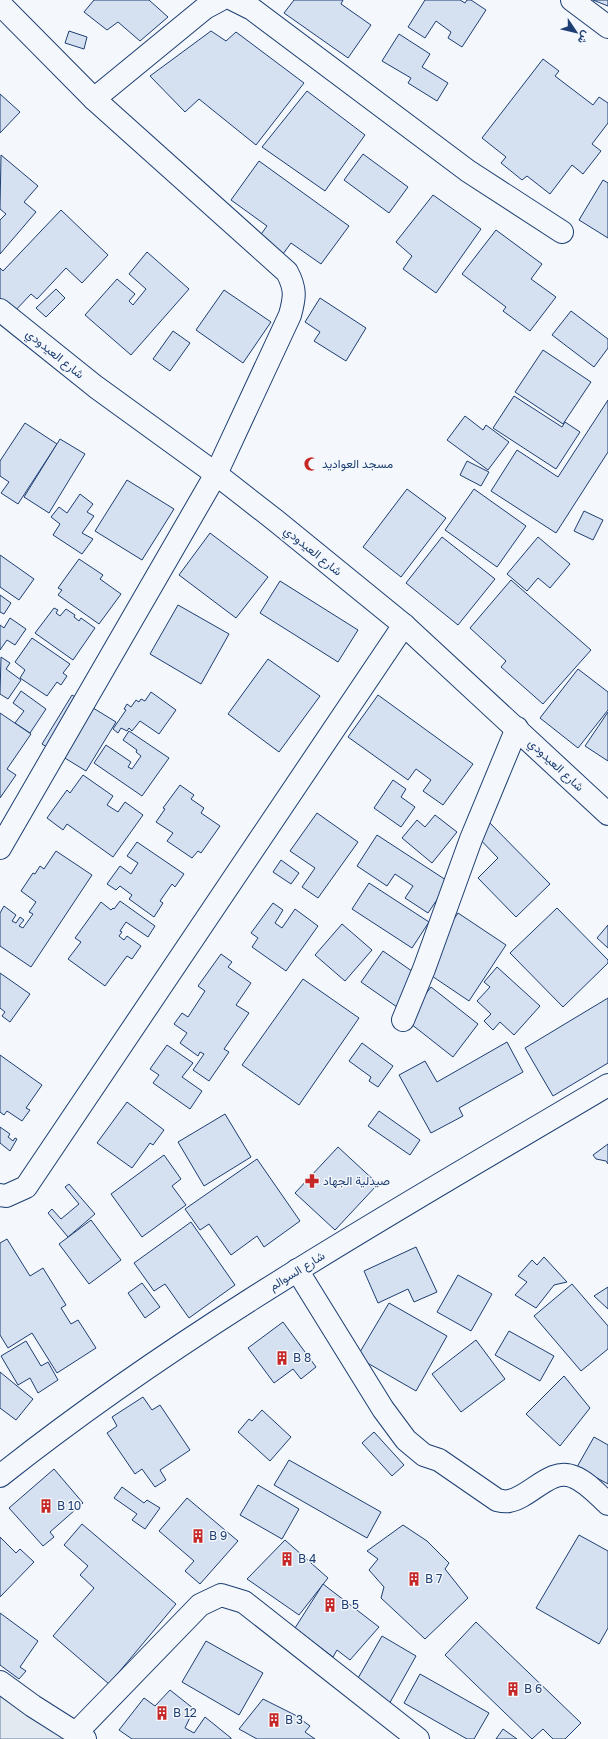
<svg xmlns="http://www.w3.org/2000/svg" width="608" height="1739" viewBox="0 0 608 1739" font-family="'Golos Text',Vazirmatn,sans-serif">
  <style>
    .green { fill: #e3e9f0; stroke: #687fa3 }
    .building { fill: #d5e0f0; stroke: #1d3f73 }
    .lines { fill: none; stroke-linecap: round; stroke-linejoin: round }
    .minor-casing { stroke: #1d3f73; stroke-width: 24 }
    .tertiary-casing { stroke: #1d3f73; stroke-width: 24 }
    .secondary-casing { stroke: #1d3f73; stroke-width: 24 }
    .minor { stroke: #f4f7fb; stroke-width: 22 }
    .tertiary { stroke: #f4f7fb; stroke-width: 22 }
    .secondary { stroke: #f4f7fb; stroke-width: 22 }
    .labels { text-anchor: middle; stroke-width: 3; stroke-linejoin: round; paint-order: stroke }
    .street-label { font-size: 12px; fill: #1d3f73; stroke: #f4f7fb }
    .poi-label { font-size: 12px; fill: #1d3f73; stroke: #f4f7fb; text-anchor: start }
  </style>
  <rect width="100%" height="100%" fill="#f4f7fb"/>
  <polygon class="green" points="0,1693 65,1739 0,1739"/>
  <g class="building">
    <polygon points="94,0 149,0 168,17 140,41 118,22 107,30 84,12"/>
    <polygon points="294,0 343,0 341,4 371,25 348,58 284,13"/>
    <polygon points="425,0 460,0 465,3 467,0 471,0 486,10 462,47 448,38 451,32 436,21 425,38 408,27"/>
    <polygon points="593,0 608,0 608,6"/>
    <polygon points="69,31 87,37 84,49 65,43"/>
    <polygon points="211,31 226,41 236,32 304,83 256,145 199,99 185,112 150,76"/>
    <polygon points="399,34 430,54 422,67 448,83 437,101 408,83 411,78 382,61"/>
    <polygon points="543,59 559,71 555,76 593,105 599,97 608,103 608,123 592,144 601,151 583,174 572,165 550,194 527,176 522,180 501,163 506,157 482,138"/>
    <polygon points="307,91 365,135 325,191 262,147"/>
    <polygon points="0,94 20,112 0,133"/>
    <polygon points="363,154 408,187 389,213 344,180"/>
    <polygon points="1,155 38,186 24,202 36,212 0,254 0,220 6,214 0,209"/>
    <polygon points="259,161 349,226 321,264 291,243 283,254 259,237 267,226 231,200"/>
    <polygon points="603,180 608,183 608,238 579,220"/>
    <polygon points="433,195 481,229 436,293 403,269 412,256 396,242"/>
    <polygon points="61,210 108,255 82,283 66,268 37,299 31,294 12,314 0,302 0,268 3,271"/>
    <polygon points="496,230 542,264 531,279 556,297 530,331 503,311 506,307 462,274"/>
    <polygon points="147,252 189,289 131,355 85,315 117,279 135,294 129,301 133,305 146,289 129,274"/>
    <polygon points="56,289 65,298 46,317 36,308"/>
    <polygon points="224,290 271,322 243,363 196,330"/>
    <polygon points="320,298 366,328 346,361 314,341 320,332 305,322"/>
    <polygon points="571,311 608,339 608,348 594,367 552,335"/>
    <polygon points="173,331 190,343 170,371 153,359"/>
    <polygon points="543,350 591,382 563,424 515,392"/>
    <polygon points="514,396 562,427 565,422 580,432 556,469 493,428"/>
    <polygon points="608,400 608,452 556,533 491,491 517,450 558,477"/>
    <polygon points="465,416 483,430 486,425 509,442 488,470 447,440"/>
    <polygon points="25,423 57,444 18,504 1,493 9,482 0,476 0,461"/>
    <polygon points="60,439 85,454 49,513 24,497"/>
    <polygon points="467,461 489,472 481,486 460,475"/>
    <polygon points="127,480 174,509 142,560 95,531"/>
    <polygon points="407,489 446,518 401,577 363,547"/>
    <polygon points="474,489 526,526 497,567 445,530"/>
    <polygon points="80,494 93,504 87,512 94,516 82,533 93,539 82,554 53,535 60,524 51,517 59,507 67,513"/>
    <polygon points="584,511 603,520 593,540 574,531"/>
    <polygon points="210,533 268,577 236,618 179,575"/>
    <polygon points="442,537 495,579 458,625 406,583"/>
    <polygon points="538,537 570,564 550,588 538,578 527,591 507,574"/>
    <polygon points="0,555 34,579 19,600 0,587"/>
    <polygon points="79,559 103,575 100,579 121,594 99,624 58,595 62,590 58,588"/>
    <polygon points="511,580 591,650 543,704 501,667 506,661 470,628"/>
    <polygon points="280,581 358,630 338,662 260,613"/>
    <polygon points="0,595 11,603 4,614 0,612"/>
    <polygon points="178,605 229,634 201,684 150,654"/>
    <polygon points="54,608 58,610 56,613 60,616 66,609 75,615 74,617 79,621 81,618 95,628 73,660 35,633"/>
    <polygon points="10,618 26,629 15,645 7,640 0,650 0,625 4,628"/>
    <polygon points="32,638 70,664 63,673 67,676 61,685 57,682 47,696 20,678 25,670 15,662"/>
    <polygon points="1,657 10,663 6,669 21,680 8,699 0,694"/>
    <polygon points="268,659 320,696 279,752 228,714"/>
    <polygon points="578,669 608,692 608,710 578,748 540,718"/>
    <polygon points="21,691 46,709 30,733 15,723 24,711 13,703"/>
    <polygon points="151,692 176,710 159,734 140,721 132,731 129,728 127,731 121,728 118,733 113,729 126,710 124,709 127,704 131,707 136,700 139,702 141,699 145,701"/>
    <polygon points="72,695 116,722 86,771 42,744"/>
    <polygon points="378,695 473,764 443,805 423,791 431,780 416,769 408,780 348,737"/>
    <polygon points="608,712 608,761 585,746"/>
    <polygon points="0,713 31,734 7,769 16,775 0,798"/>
    <polygon points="129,731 169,758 142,796 94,763 106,745 131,762 128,767 132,769 141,756 136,752 137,750 123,740"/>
    <polygon points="83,775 113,796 107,805 118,812 125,802 143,815 113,857 67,824 63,830 47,818 67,790 70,793"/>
    <polygon points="393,780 406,789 401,797 415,807 401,827 374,808"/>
    <polygon points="180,785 194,795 191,799 204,808 201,813 220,826 201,853 198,851 192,858 167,841 173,833 156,822 165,809 163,808"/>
    <polygon points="317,813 358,842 318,898 302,887 315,868 290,851"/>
    <polygon points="435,815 457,832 432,863 402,838 417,820 425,827"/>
    <polygon points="486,819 550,884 516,917 478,878 498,858 473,832"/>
    <polygon points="377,835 449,882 428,913 405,898 413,886 395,874 387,886 357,866"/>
    <polygon points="137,842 184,874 175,887 172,884 160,901 163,903 154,917 129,899 132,895 120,886 116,890 107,884 120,866 131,874 138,863 127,856"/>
    <polygon points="56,851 92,875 31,967 0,946 0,913 4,906 16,915 12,921 16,923 20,917 24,920 19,926 23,928 33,914 29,912 36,902 21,891 33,873 35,874 40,866 44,869"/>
    <polygon points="281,860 299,873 291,884 273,872"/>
    <polygon points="369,883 429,922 412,948 352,909"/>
    <polygon points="120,901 155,926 148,937 126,922 120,931 122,932 119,936 124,940 127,936 141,946 132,959 127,956 105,986 68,959 81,942 75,938 101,902 111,910 113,908 114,909"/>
    <polygon points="273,903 283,910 275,923 282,928 295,909 318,926 286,971 252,947 258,938 251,933"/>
    <polygon points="557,908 608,960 608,963 563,1007 510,953"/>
    <polygon points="458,913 506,945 469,1001 420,968"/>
    <polygon points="342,924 372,950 345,981 315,955"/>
    <polygon points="608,925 608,948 597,938"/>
    <polygon points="383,951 419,976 397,1007 361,982"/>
    <polygon points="221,954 232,962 228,967 251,983 236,1005 249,1013 224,1049 229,1052 209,1081 193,1070 204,1054 200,1052 198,1056 180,1043 187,1033 174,1024 182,1013 188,1017 205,991 198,986"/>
    <polygon points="497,967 540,1006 514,1035 500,1022 493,1030 484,1021 491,1014 477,1001 490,987 484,982"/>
    <polygon points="0,973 30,994 10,1022 2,1016 5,1012 0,1008"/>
    <polygon points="303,979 359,1018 299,1105 242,1065"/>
    <polygon points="431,987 478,1024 453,1057 406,1020"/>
    <polygon points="608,998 608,1063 553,1096 525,1048"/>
    <polygon points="507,1042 523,1072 459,1108 463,1116 431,1133 399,1075 425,1061 437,1082"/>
    <polygon points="362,1043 393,1066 378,1087 369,1081 371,1077 349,1061"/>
    <polygon points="167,1045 193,1063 182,1077 202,1091 190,1109 153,1083 159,1075 150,1069"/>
    <polygon points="0,1055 42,1085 26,1108 30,1110 22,1121 7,1111 4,1115 0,1112"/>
    <polygon points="127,1102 164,1130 153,1145 150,1143 132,1168 97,1143"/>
    <polygon points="379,1111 420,1140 410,1155 368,1126"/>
    <polygon points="225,1114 251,1157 204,1186 178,1142"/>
    <polygon points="0,1127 10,1134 8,1137 13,1141 15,1138 17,1139 10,1151 0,1143"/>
    <polygon points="608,1144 608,1164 606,1161 596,1159 593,1155"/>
    <polygon points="338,1147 378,1184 335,1230 295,1193"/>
    <polygon points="164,1155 181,1179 172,1186 186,1205 142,1237 111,1194"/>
    <polygon points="257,1159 300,1221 264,1247 257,1236 231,1255 209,1224 200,1230 185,1209"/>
    <polygon points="69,1184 95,1214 68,1237 48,1213 52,1209 61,1219 79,1204 65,1187"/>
    <polygon points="91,1220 121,1260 89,1284 59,1244"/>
    <polygon points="191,1222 235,1285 189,1318 165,1284 154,1291 134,1263"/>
    <polygon points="7,1239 30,1276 43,1268 66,1305 61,1308 71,1324 78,1320 96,1348 57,1373 32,1333 8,1348 0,1335 0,1243"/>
    <polygon points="416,1247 437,1292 414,1302 408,1289 378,1303 364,1271"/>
    <polygon points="544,1257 567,1282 554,1285 536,1308 515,1295 527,1282 518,1276 532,1260 537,1265"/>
    <polygon points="458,1275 492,1294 471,1331 437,1312"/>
    <polygon points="142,1283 160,1307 145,1318 128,1293"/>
    <polygon points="572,1284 608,1326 608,1349 581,1371 534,1316"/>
    <polygon points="608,1287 608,1309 594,1296"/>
    <polygon points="389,1303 447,1336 416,1391 357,1357"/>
    <polygon points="283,1322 316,1367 301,1379 293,1369 274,1383 248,1348"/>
    <polygon points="509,1331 554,1356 540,1381 495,1355"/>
    <polygon points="476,1340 505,1379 461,1412 432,1374"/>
    <polygon points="26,1341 41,1366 48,1362 58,1380 38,1393 30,1378 18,1385 1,1356"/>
    <polygon points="0,1372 33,1399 16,1420 0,1408"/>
    <polygon points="564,1376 590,1408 560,1446 526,1414"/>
    <polygon points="143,1397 152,1410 160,1405 190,1450 160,1470 166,1480 155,1487 142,1469 135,1474 107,1433 117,1426 112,1417"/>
    <polygon points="262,1410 291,1437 270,1461 238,1432 249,1419 252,1421"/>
    <polygon points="374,1432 404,1465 392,1476 362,1443"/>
    <polygon points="594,1437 608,1445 608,1484 577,1467"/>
    <polygon points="289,1460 381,1512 367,1538 274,1485"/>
    <polygon points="54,1469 83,1503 50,1532 54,1537 43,1546 9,1508"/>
    <polygon points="258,1485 299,1509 282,1539 240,1515"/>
    <polygon points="122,1487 144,1503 147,1500 160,1508 145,1529 132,1520 137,1514 114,1498"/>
    <polygon points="187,1498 238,1541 200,1584 185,1571 194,1561 159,1531"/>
    <polygon points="82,1524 176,1604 109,1684 53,1636 94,1588 80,1575 88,1566 64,1545"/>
    <polygon points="403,1525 427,1541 449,1563 445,1569 468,1598 425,1639 381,1598 384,1587 369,1570 378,1559 367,1551"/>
    <polygon points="579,1535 608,1551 608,1628 599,1644 536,1608"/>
    <polygon points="0,1537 16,1553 20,1549 34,1562 0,1597"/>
    <polygon points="285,1540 328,1578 299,1615 247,1579"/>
    <polygon points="323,1584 379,1627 350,1660 337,1650 333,1657 295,1628"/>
    <polygon points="0,1613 38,1641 20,1667 26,1671 19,1679 0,1665"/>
    <polygon points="476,1622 581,1723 565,1739 553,1739 543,1729 532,1739 445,1655"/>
    <polygon points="382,1636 416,1656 388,1706 353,1687"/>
    <polygon points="206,1641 263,1673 239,1715 182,1682"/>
    <polygon points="420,1674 489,1713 474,1739 467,1739 404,1703"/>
    <polygon points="170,1690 194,1709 185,1728 194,1733 205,1717 231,1738 231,1739 132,1739 119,1730 144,1698 155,1706"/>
    <polygon points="263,1699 295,1715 310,1726 305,1732 315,1739 257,1739 239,1729"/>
    <polygon points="503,1729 517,1739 496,1739"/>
  </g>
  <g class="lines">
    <defs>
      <g id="minor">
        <polyline points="234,0 252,9 468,171 562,232"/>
        <polyline points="572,0 608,27"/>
        <path d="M 0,4 L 94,99 L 287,272 C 296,289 295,297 290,315 L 216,474 L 0,848"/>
        <polyline points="94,99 205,8 220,0"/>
        <polyline points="403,1020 424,969 471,839 517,728"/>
        <polyline points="0,1195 6,1196 26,1187 404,625"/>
        <path d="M 297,1270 L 383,1409 L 406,1440 L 424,1455 L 439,1460 L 497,1500 C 501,1501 505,1502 509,1501 C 531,1497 551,1466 574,1477 C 587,1482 598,1495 608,1504"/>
        <polyline points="0,1682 33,1706 85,1739"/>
        <polyline points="76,1733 200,1605 221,1595 244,1602 418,1739"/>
      </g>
      <polyline id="tertiary" points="0,310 96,387 216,474 275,520 404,625 608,814"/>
      <path id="secondary" d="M 0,1476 C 189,1326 401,1208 608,1085"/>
    </defs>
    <use href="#minor" class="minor-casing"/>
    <use href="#tertiary" class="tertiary-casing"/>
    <use href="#secondary" class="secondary-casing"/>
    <use href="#minor" class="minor"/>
    <use href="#tertiary" class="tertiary"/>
    <use href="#secondary" class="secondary"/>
  </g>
  <defs>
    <symbol id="mosque-bare" viewBox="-9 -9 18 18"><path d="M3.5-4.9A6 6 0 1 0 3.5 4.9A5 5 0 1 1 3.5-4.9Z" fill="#c62828" stroke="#f4f7fb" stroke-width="2.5" paint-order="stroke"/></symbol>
    <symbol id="pharmacy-bare" viewBox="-9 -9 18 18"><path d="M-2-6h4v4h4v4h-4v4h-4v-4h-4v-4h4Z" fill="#c62828" stroke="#f4f7fb" stroke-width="2.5" paint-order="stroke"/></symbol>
    <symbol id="building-bare" viewBox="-9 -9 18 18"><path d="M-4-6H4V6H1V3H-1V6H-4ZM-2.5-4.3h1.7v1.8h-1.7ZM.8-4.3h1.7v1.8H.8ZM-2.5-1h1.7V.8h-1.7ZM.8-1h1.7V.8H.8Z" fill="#c62828" stroke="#f4f7fb" stroke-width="2.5" paint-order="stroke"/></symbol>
  </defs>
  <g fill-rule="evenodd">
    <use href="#mosque-bare" x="301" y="454" width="20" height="20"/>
    <use href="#pharmacy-bare" x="302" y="1171" width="20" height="20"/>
    <use href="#building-bare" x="272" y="1348" width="20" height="20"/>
    <use href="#building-bare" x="36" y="1496" width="20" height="20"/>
    <use href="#building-bare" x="188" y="1526" width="20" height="20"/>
    <use href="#building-bare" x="277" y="1549" width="20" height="20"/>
    <use href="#building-bare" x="404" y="1569" width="20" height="20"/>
    <use href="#building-bare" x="320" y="1595" width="20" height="20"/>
    <use href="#building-bare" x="503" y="1679" width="20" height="20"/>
    <use href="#building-bare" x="152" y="1703" width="20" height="20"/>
    <use href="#building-bare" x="264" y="1710" width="20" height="20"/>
  </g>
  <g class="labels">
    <g class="street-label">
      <text transform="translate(55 354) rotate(39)" y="4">شارع العيدودي</text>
      <text transform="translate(313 551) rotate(39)" y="4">شارع العيدودي</text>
      <text transform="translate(556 765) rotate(43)" y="4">شارع العيدودي</text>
      <text transform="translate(297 1271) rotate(-32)" y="4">شارع السوالم</text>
    </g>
    <g class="poi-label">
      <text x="322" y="468">مسجد العواديد</text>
      <text x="323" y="1185">صيدلية الجهاد</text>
      <text x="293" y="1362">B 8</text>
      <text x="57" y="1510">B 10</text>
      <text x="209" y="1540">B 9</text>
      <text x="298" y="1563">B 4</text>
      <text x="425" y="1583">B 7</text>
      <text x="341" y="1609">B 5</text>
      <text x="524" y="1693">B 6</text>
      <text x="173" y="1717">B 12</text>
      <text x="285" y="1724">B 3</text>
    </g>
  </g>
  <g transform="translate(576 32) rotate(125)" stroke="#f4f7fb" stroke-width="3" paint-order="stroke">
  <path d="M0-3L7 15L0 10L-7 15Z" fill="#1d3f73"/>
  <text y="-6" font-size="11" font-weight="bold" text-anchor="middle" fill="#1d3f73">ش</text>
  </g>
</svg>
